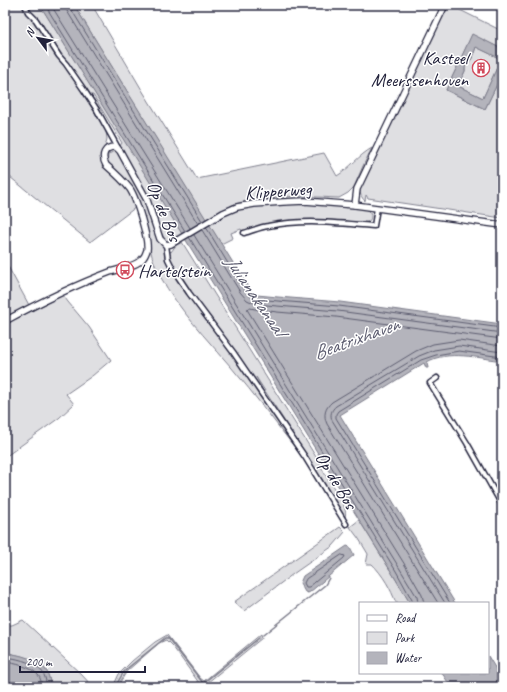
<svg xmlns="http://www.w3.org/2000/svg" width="507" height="692" viewBox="0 0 507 692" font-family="Caveat,sans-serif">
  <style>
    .green { fill: #dfdfe2; stroke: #80808e }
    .water { fill: #b4b4bc; stroke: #7a7a88; fill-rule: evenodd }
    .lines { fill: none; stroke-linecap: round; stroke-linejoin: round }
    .shore { stroke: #5c5c6f; stroke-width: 1 }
    .stream { stroke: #7a7a88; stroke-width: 1.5 }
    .street-casing { stroke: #22223b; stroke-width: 7 }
    .secondary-casing { stroke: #22223b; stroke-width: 8 }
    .street { stroke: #fff; stroke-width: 4 }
    .secondary { stroke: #fff; stroke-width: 5.5 }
    .labels { text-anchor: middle; stroke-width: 3; stroke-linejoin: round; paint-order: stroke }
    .poi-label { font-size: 19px; fill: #22223b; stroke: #fff; text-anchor: end }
    .street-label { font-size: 19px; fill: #22223b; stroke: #fff }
    .water-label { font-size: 20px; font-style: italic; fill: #5c5c6f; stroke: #fff }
  </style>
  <rect width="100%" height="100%" fill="#fff"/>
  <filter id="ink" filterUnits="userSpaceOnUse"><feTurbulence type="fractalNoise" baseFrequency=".025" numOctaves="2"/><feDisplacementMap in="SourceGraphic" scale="8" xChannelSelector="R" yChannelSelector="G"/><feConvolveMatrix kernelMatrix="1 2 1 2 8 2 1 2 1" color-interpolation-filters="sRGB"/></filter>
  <g filter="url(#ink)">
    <g class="green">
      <path d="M 5,5 L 40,5 L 183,234 L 169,243 C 160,236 159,225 155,214 L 153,225 L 158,241 L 171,252 L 176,245 L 182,242 L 321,465 C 322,468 323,471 325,474 C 331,486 349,505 345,518 L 298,442 L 256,377 L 280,423 L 299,453 C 277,425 255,395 231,367 C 206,338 179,310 160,276 C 146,250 148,222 136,195 C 132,186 127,180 119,174 C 116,170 110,168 108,163 C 107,160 108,157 108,154 L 116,151 L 122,143 L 93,95 L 85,96 L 106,131 L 107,139 L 103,156 L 130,194 L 136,207 L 90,242 L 5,173 Z"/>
      <path d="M 74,5 L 92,5 L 142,90 L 197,179 L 324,153 L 337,176 C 350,168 359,155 372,148 L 363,166 L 354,187 L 348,193 L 339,198 L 297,196 L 254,200 L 242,202 L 232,205 L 206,220 Z"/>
      <path d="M 445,5 L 450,5 L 502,31 L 502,49 L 472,35 L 461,58 L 457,63 L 457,67 L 446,90 L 485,109 L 502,74 L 502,218 L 368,198 L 366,195 L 365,201 C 361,197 360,194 360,189 Z"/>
      <path d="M 476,47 L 501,59 L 483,98 L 458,86 L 465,71 C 465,64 466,66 470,61 C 473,58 474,52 476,47 Z"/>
      <path d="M 285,203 L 331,204 L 366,209 L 370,212 C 372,217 371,221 365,223 L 335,221 L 284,221 L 267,224 L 243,232 L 241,229 L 231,233 L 233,238 L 221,244 L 209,225 C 216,220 223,215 232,212 C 249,206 267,205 285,203 Z"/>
      <polygon points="5,261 29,305 5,318"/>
      <polygon points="63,295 68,302 89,327 111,360 92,376 66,394 74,404 59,418 5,457 5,408 9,406 5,401 5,337 6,336 5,334 5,324"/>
      <path d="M 359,520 L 392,573 L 410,603 L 396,603 C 391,589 383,575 372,564 L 366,564 L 368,554 L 359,539 L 350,527 Z"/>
      <polygon points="340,527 345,532 333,546 293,574 244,611 234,602"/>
      <path d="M 23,620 L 81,674 L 93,687 L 51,687 C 50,682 49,677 47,672 C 41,660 17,654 5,653 L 5,625 L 12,625 Z"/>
      <polygon points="261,634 262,638 202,687 173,647 166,640 159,643 127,671 117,687 113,687 119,674 132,661 155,642 167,635 200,678 204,681"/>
    </g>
    <g class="water">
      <path d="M 40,5 L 74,5 L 248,287 L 252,293 L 257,295 L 278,297 L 340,302 L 502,324 L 502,361 C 480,358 447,350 427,362 L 428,368 L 426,368 L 424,363 L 340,415 L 455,603 L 410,603 L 392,573 L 285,400 Z"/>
      <path d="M 472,34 L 502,49 L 502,74 L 485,109 L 446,90 L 457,67 L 458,60 L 461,58 ZM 476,47 L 501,59 L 483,98 L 458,86 L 465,71 C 465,64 466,66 470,61 C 473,58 474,52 476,47 Z"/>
      <polygon points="347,546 350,547 354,555 310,592 308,593 305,592 300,583 303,576"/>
      <path d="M 5,653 C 18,654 40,659 47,672 C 49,676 50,682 51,687 L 5,687 Z"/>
      <polygon points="488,656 502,679 502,687 451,687 442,673 488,673"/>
    </g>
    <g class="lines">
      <g class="shore">
        <polyline points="45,5 185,231"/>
        <polyline points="51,5 190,228"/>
        <polyline points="65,5 67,11 198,224"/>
        <polyline points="71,5 71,9 202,221"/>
        <polyline points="206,227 244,290 250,296 256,299 278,301 339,306 502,328"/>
        <polyline points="202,230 240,292 247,300 256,304 277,306 338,311 502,333"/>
        <polyline points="194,235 400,569 417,597 418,603"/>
        <polyline points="189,237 396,571 412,600 413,603"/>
        <polygon points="342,555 345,556 344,558 309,587 306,587 304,583 306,579"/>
        <polyline points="424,603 422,595 405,565 248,311 247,309 250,308 255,309 277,312 336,317 502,339"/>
        <path d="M 438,603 L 327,424 C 323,415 325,408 332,402 L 416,351 L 433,344 L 459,340 L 502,346"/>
        <path d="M 445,603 L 332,420 C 330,415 331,410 336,406 L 419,356 L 434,350 L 459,346 L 502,352"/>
        <polyline points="450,603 336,418 336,414 338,411 421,360 436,355 459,351 502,357"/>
        <path d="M 5,657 C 16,658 39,663 44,675 C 46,679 46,683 47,687"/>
        <path d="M 5,662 C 14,663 32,667 38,675 C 41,678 41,683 42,687"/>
      </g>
      <g class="stream">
        <polyline points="263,635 325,585 329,578"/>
        <polyline points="115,687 123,673 129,667 165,638 168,638 203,683 259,638"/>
      </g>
      <defs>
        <g id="street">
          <polyline points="25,5 28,12 36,20 59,56 66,64 84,90 97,110 118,148"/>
          <path d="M 244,233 C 252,231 260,227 268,226 C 303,219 339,223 374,226 L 377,208"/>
          <polyline points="166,245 168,259 173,269 189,293 233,352 305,457 346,524"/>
          <polyline points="437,378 430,383 467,443 502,505"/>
        </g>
        <g id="secondary">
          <polyline points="355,205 357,189 360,183 445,5"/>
          <path d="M 5,321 C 40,302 73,286 110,272 C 119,269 138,266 143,258 C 145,256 146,253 147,250 C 149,239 136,198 130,189 C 123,180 114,172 106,165 C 101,156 104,146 116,147 L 120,151 L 147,200 L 160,239 L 166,245 L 171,244 L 223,213 L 237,207 L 254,204 L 283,202 L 305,201 L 355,205 L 502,225"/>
        </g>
      </defs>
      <use href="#street" class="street-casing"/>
      <use href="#secondary" class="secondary-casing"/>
      <use href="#street" class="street"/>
      <use href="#secondary" class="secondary"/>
    </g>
  </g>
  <defs>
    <symbol id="building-ring" viewBox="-11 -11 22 22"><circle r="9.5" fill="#fff" stroke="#d1495b" stroke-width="1.5"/><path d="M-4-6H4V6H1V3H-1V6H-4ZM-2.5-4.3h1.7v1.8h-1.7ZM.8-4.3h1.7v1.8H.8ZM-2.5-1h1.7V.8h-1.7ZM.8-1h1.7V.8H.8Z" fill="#d1495b"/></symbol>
    <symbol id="bus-ring" viewBox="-11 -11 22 22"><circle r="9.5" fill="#fff" stroke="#d1495b" stroke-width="1.5"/><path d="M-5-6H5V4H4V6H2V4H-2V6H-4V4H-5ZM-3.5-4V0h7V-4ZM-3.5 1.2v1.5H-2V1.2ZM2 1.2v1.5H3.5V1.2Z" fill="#d1495b"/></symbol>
  </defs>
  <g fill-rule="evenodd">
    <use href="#building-ring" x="471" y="58" width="20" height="20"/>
    <use href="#bus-ring" x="115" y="260" width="20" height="20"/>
  </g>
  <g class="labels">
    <g class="poi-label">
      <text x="468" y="64">Kasteel<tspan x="468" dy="22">Meerssenhoven</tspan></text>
      <text x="138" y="277" text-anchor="start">Hartelstein</text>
    </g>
    <g class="street-label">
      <text transform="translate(278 190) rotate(-4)" y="7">Klipperweg</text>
      <text transform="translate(165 211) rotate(68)" y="7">Op de Bos</text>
      <text transform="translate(337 480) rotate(59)" y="7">Op de Bos</text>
    </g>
    <g class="water-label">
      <text transform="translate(256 295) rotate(56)" y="7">Julianakanaal</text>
      <text transform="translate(356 338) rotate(-20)" y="7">Beatrixhaven</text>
    </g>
  </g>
  <rect width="507" height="692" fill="none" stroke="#fff" stroke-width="20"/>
  <rect x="10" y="10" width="487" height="672" fill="none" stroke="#22223b" stroke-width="1.5" filter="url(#ink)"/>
  <rect x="359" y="602" width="130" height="72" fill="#ffffff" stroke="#a7a7b1"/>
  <rect x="367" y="615" width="20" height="6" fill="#ffffff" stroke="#a7a7b1"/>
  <text x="395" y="622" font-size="12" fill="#22223b">Road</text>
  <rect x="367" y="632" width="20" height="12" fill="#dfdfe2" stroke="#a7a7b1"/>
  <text x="395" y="642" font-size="12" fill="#22223b">Park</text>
  <rect x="367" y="652" width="20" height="12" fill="#b4b4bc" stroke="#a7a7b1"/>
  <text x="395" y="662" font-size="12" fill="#22223b">Water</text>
  <g transform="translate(38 38) rotate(302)" stroke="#ffffff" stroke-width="3" paint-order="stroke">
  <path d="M0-3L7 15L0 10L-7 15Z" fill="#22223b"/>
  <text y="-6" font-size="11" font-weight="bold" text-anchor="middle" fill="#22223b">N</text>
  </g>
  <path d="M20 666v6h125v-6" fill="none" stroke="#22223b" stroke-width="2"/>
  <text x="26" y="666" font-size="12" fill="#22223b" stroke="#ffffff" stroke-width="3" paint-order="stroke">200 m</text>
</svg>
